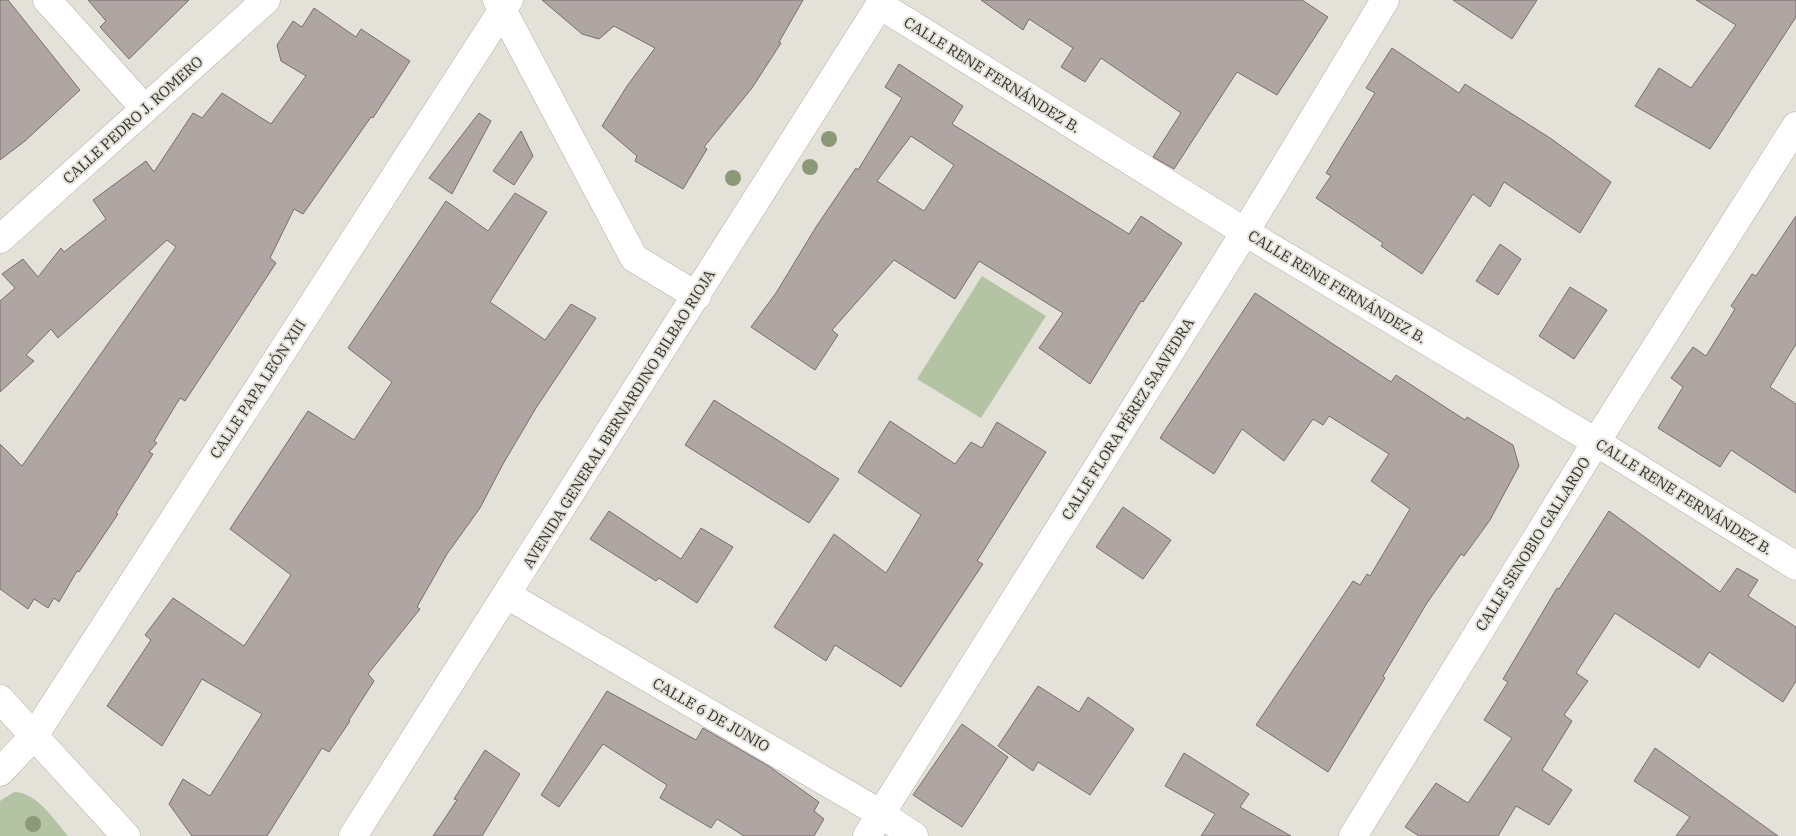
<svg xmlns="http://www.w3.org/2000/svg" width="1796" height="836" viewBox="0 0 1796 836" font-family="'IBM Plex Serif',serif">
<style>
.green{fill:#b4c3a3}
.building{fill:#afa5a3;stroke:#796f6e;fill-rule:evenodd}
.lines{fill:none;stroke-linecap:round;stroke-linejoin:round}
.minor-casing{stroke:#b3b1a8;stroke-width:29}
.minor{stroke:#fff;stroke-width:28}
.tree{fill:#8d9878}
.labels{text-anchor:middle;stroke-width:4;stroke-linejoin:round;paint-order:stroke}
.street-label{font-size:15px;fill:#32312e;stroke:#e3e1d8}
</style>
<rect width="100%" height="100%" fill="#e3e1d8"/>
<g class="green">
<polygon points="982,276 1046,316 981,418 917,379"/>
<path d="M14,792C37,792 54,820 68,836H0V801Z"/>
</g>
<g class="building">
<polygon points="0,0 8,0 80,90 25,141 0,160"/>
<polygon points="88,0 189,0 129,59 100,27 106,21"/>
<polygon points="542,0 803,0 779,42 781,43 752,88 704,147 707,149 683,189 635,161 637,156 602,126 627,86 655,48 614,26 599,39 582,34"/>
<polygon points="981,0 1302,0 1328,17 1277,95 1237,72 1174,169 1153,157 1181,113 1101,58 1085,82 1061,67 1073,48 1029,19 1023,30"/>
<polygon points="1453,0 1537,0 1512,39"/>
<polygon points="1696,0 1796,0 1796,17 1710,149 1635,106 1659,68 1691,88 1736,25"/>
<polygon points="314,8 356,37 361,29 410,61 373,118 371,117 303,214 294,209 270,258 276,263 185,401 180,398 154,441 157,443 149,452 153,454 116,513 118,514 79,572 77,571 59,602 54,598 48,608 34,599 28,609 0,589 0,444 22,466 176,247 167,240 58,338 51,329 26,355 34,361 0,392 0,301 15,288 2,274 23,259 38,277 61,248 64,252 106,219 93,200 146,161 154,172 193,113 202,118 222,93 271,124 306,76 281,61 277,45 293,21 302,27"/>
<polygon points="1392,48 1459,93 1465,84 1550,138 1611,182 1580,233 1504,182 1490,207 1473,194 1422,274 1381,246 1383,243 1316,198 1331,176 1326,173 1375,93 1366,88"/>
<path d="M899,64L963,106L952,124L1129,234L1141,216L1182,243L1143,302L1141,301L1090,384L1039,348L1063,313L979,261L955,299L894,260L832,330L838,335L815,370L751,327L776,293L816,227L856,168L858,170L902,98L885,87ZM911,136L954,165L924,211L877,181Z"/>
<polygon points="479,113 491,121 452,194 429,178"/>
<polygon points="521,131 533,156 514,185 493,171"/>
<polygon points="515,193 547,212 490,302 545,340 571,304 596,318 536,408 503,464 480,508 447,554 417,607 420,609 368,674 374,681 349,720 350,721 329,752 322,748 267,836 192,836 169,804 183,779 210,796 262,714 202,679 162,746 107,706 151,640 145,635 173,598 244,646 291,575 230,529 308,411 354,440 392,382 348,348 446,201 488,231"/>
<polygon points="1796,216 1796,344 1770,387 1796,404 1796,493 1731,450 1720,467 1658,428 1683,387 1671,378 1693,347 1706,356 1735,309 1731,306 1752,274 1756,276"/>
<polygon points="1500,244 1521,259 1498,295 1476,281"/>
<polygon points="1570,287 1607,310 1574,359 1539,336"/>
<polygon points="1255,293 1391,382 1396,375 1465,420 1467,417 1513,445 1519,466 1490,520 1464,556 1461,554 1427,603 1383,676 1385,678 1328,772 1256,725 1353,581 1360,585 1367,574 1370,576 1410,509 1371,481 1389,454 1329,416 1323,425 1313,419 1284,461 1242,429 1214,474 1160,438"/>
<polygon points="714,400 839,479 809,523 685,445"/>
<polygon points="890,421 955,464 971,442 982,448 997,422 1046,452 977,561 983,564 901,687 835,645 826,661 774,627 834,534 886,573 921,515 858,472"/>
<polygon points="1123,507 1171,540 1143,579 1096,547"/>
<polygon points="609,511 681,559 701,528 733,547 697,603 659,578 656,581 590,539"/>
<polygon points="1609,511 1720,592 1737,568 1758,580 1748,596 1796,627 1796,681 1783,702 1709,652 1699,668 1615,613 1576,673 1588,681 1564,715 1572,721 1542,770 1572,790 1549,825 1516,806 1498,836 1419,836 1405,827 1436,783 1468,803 1512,738 1484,720 1508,682 1503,679 1557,588 1559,589"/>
<polygon points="1038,686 1079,712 1088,697 1134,729 1090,795 1038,762 1033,771 998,746"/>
<polygon points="607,691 696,740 703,728 770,767 819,802 814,811 824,819 814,836 744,836 717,819 711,828 660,798 667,785 603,744 559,807 541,795"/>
<polygon points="962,724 1008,757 962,827 913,795"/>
<polygon points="1655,748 1778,836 1676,836 1690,817 1634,781"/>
<polygon points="485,750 520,774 482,836 433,836 457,800 454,799"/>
<polygon points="1184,753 1249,794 1240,807 1291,836 1201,836 1215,814 1165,786"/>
</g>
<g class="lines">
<defs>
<g id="minor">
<polyline points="47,0 145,109"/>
<polyline points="497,0 634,258 697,296"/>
<polyline points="880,5 1245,232 1596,442 1796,566"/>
<polyline points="0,239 266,0"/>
<polyline points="507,595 881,814 914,836"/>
<polyline points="0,699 126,836"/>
<polyline points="0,772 34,736 509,0"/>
<polyline points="353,836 883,0"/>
<polyline points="867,836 1245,232 1385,0"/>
<polyline points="1353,836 1596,442 1796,126"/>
</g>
</defs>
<use href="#minor" class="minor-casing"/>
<use href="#minor" class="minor"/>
</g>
<g class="tree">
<circle cx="829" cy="139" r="8"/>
<circle cx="810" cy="167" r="8"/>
<circle cx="733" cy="178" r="8"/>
<circle cx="33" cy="824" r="8"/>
</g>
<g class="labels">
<g class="street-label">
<text transform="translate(992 75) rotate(32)" y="5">CALLE RENE FERNÁNDEZ B.</text>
<text transform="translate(133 120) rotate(-42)" y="5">CALLE PEDRO J. ROMERO</text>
<text transform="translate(1337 287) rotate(31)" y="5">CALLE RENE FERNÁNDEZ B.</text>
<text transform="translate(258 389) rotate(-57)" y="5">CALLE PAPA LEÓN XIII</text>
<text transform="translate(619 419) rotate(-58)" y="5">AVENIDA GENERAL BERNARDINO BILBAO RIOJA</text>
<text transform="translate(1128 419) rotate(-58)" y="5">CALLE FLORA PÉREZ SAAVEDRA</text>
<text transform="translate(1684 497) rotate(32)" y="5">CALLE RENE FERNÁNDEZ B.</text>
<text transform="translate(1533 544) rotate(-58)" y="5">CALLE SENOBIO GALLARDO</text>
<text transform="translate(711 715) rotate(30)" y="5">CALLE 6 DE JUNIO</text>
</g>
</g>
</svg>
